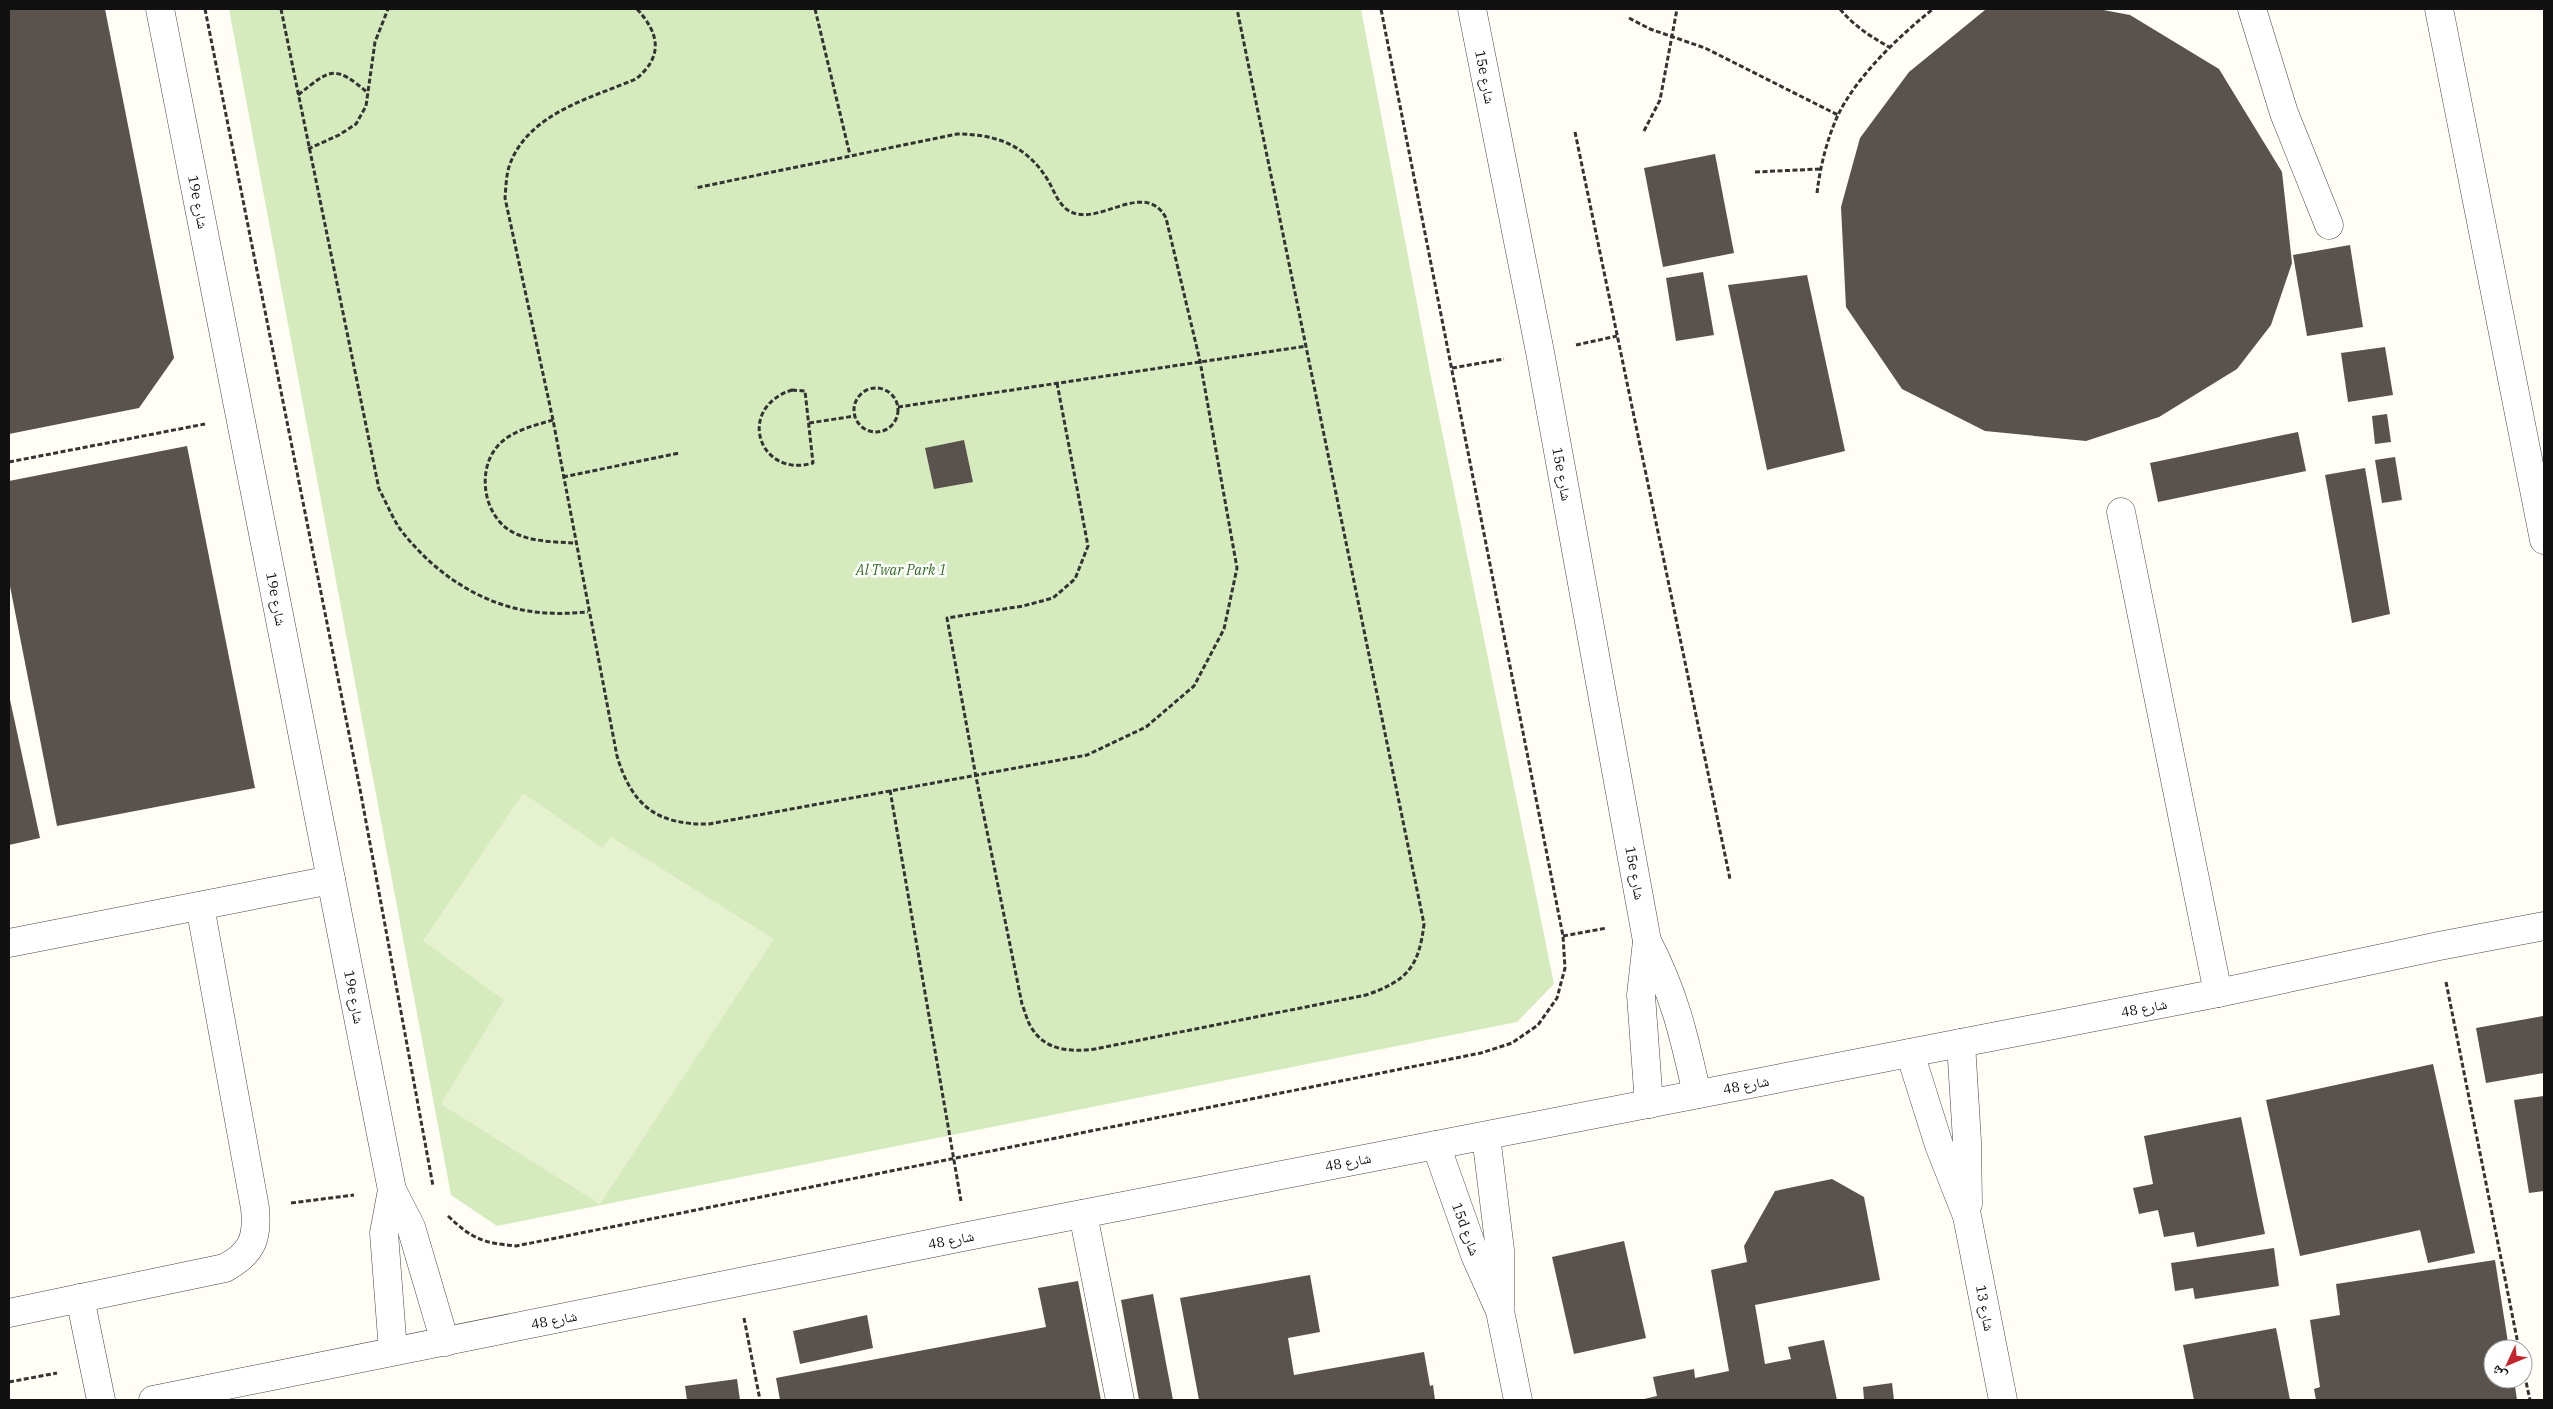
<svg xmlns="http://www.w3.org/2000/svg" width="2553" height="1409" viewBox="0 0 2553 1409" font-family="'IBM Plex Serif','Noto Naskh Arabic',serif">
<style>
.green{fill:#d5ebbd}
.pitch{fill:#e6f2cf}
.building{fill:#5a524d}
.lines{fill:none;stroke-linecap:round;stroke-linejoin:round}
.minor-casing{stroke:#444;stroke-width:29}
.path{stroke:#333;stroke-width:3;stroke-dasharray:5 2.5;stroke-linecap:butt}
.minor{stroke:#fff;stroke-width:28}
.labels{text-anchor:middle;stroke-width:5;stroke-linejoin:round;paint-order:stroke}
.street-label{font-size:14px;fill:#111;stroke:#fff}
.park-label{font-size:14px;font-style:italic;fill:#2f6b1f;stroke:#fff}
</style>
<rect width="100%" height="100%" fill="#fffdf5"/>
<polygon class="green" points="229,9 1361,9 1430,372 1554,984 1517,1022 497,1226 451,1195"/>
<polygon class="pitch" points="523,793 602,848 611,837 774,939 600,1204 441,1104 504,1000 423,941"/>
<g class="building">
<polygon points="9,9 105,9 174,358 139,408 9,434"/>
<polygon points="2010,9 2098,9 2130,15 2219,69 2282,172 2292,263 2271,325 2237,369 2159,417 2086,441 1985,431 1902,389 1846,307 1841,207 1860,138 1909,72 1985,10"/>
<polygon points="1715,154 1734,253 1663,267 1644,168"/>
<polygon points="2350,245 2363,327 2307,336 2293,255"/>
<polygon points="1703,272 1714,335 1676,341 1666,278"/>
<polygon points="1807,275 1845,451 1767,470 1728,285"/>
<polygon points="2385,347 2393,395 2348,402 2341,353"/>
<polygon points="2387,414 2391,442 2375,444 2372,416"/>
<polygon points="2298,432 2306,471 2158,502 2150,463"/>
<polygon points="964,440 973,482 934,489 925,448"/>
<polygon points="187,446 255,788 57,826 9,581 9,481"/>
<polygon points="2395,457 2402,500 2382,503 2375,460"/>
<polygon points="2365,468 2390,614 2352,623 2325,475"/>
<polygon points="9,695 40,838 9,845"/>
<polygon points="2543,1016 2544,1073 2486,1083 2476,1028"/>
<polygon points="2433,1064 2475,1253 2428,1263 2420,1230 2300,1256 2266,1100"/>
<polygon points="2544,1096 2544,1191 2529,1193 2514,1100"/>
<polygon points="2241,1117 2265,1234 2197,1247 2194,1232 2164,1237 2158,1210 2139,1214 2133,1188 2153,1184 2144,1136"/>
<polygon points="1832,1179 1864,1197 1880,1280 1755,1305 1765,1364 1791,1359 1788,1347 1824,1340 1837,1400 1640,1400 1657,1396 1653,1377 1694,1369 1695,1378 1729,1371 1711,1270 1747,1262 1744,1246 1775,1191"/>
<polygon points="1624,1241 1646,1338 1574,1354 1552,1257"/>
<polygon points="2274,1248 2279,1286 2195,1299 2193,1288 2175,1291 2171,1263"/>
<polygon points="2495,1260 2509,1349 2493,1349 2493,1379 2514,1379 2517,1400 2316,1400 2314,1389 2320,1387 2310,1320 2340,1315 2336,1284"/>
<polygon points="1310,1275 1320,1332 1288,1338 1294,1375 1424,1352 1430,1386 1433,1385 1435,1400 1199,1400 1180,1298"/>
<polygon points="1078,1281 1101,1400 780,1400 776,1378 1046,1327 1038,1288"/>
<polygon points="1153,1294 1173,1400 1139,1400 1121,1300"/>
<polygon points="867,1315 873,1348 800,1364 793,1331"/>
<polygon points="2276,1328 2290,1400 2194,1400 2183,1345"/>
<polygon points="737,1379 740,1400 687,1400 685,1386"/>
<polygon points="1892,1383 1894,1400 1864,1400 1863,1387"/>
</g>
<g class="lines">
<defs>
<g id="minor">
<polyline points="160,9 392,1190 411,1227 445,1342"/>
<path d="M1472,9L1540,352L1647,941C1675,995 1684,1036 1697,1094"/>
<polyline points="2252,9 2284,113 2329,225"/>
<polyline points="2439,9 2544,540"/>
<polyline points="2121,512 2218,993"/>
<polyline points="1647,941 1641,995 1649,1104"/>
<polyline points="9,943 331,880"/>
<polyline points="1961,1043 1967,1141 1968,1204"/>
<polyline points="1910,1053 1939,1145 1967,1216 2003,1400"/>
<polyline points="1486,1136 1500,1250 1500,1305"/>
<polyline points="1436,1145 1475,1255 1500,1311 1518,1400"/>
<polyline points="392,1190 384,1233 393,1351"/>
<polyline points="1083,1214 1120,1400"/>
<polyline points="80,1298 101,1400"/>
<path d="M9,1313L225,1268C252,1253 258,1239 255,1208L200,906"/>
<polyline points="153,1400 968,1236 2218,993 2439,946 2544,926"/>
</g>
</defs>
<use href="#minor" class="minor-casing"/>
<g class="path">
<polyline points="205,9 360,789 433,1186"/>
<path d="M281,9L379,489C386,502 392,517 400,529C436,576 489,611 549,613C562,614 575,613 588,612"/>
<path d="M637,9C659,33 664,56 636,79C591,98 529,113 510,164C506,174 506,187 505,198L553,420L617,756C632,806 657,825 709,824L1087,755L1146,727L1194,686L1224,629L1237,568L1200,361L1166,218C1145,179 1100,226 1071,212C1059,206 1055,193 1049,182C1028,146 997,134 957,134L695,188"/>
<polyline points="815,9 850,155"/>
<path d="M1840,9C1854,26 1870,36 1889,47"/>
<polyline points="1629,18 1650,29 1705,48 1838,115"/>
<path d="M298,95C331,69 334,64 368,93"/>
<polyline points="1644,131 1660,100 1677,9"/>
<polyline points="1575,132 1730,879"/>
<polyline points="308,149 339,135 356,124 366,106 375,42 388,9"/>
<polyline points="1755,172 1820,169"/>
<path d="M1817,193C1820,167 1827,139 1838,115C1857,76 1899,36 1933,9"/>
<polyline points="1576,345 1617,336"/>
<polyline points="1452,368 1504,359"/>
<path d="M1057,383L1088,546L1075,579L1053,598L1023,606L947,618L976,777L1022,1004C1025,1011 1027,1021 1031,1027C1045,1051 1070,1052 1095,1049L1366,995C1407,981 1419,967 1424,924L1237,9"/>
<circle cx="876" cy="410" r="22"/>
<path d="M792,390L805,391L813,463C759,479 735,408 792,390Z"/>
<polyline points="898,407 1307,346"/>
<path d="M553,420C536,425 518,429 504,440C473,464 482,522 519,535C536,542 557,542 575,543"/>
<polyline points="809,423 855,416"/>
<polyline points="9,462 205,424"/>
<polyline points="563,477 679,453"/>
<polyline points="890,790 961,1201"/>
<polyline points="1563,936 1607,928"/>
<polyline points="2446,982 2519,1349"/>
<polyline points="291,1203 354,1195"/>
<path d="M448,1216C472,1239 483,1243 516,1246L1481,1053L1512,1043L1538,1025L1557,998L1565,968L1563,936L1381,9"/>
<polyline points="744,1318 760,1400"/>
<polyline points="2523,1368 2530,1400"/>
<polyline points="9,1382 57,1373"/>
</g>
<use href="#minor" class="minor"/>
</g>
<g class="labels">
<g class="street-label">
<text transform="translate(1485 77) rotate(79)" y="5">15e شارع</text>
<text transform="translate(198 202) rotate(79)" y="5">19e شارع</text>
<text transform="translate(1562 474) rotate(80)" y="5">15e شارع</text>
<text transform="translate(276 599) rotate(79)" y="5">19e شارع</text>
<text transform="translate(1635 873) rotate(80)" y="5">15e شارع</text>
<text transform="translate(354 997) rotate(79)" y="5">19e شارع</text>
<text transform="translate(2144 1008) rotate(-11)" y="5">شارع 48</text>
<text transform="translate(1746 1085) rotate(-11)" y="5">شارع 48</text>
<text transform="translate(1348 1162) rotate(-11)" y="5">شارع 48</text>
<text transform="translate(1466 1229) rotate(70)" y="5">15d شارع</text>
<text transform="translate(951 1240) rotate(-11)" y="5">شارع 48</text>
<text transform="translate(1985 1308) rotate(79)" y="5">شارع 13</text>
<text transform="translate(554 1320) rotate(-11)" y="5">شارع 48</text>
</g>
<g class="park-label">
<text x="901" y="575">Al Twar Park 1</text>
</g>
</g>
<rect width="2553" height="1409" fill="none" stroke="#111111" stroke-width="20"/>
<g transform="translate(2508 1364) rotate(226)"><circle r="24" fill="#ffffff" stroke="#a0a0a0"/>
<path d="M0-4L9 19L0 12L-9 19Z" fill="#c4262e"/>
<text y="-8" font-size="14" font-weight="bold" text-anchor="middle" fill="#111111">ش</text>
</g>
</svg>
